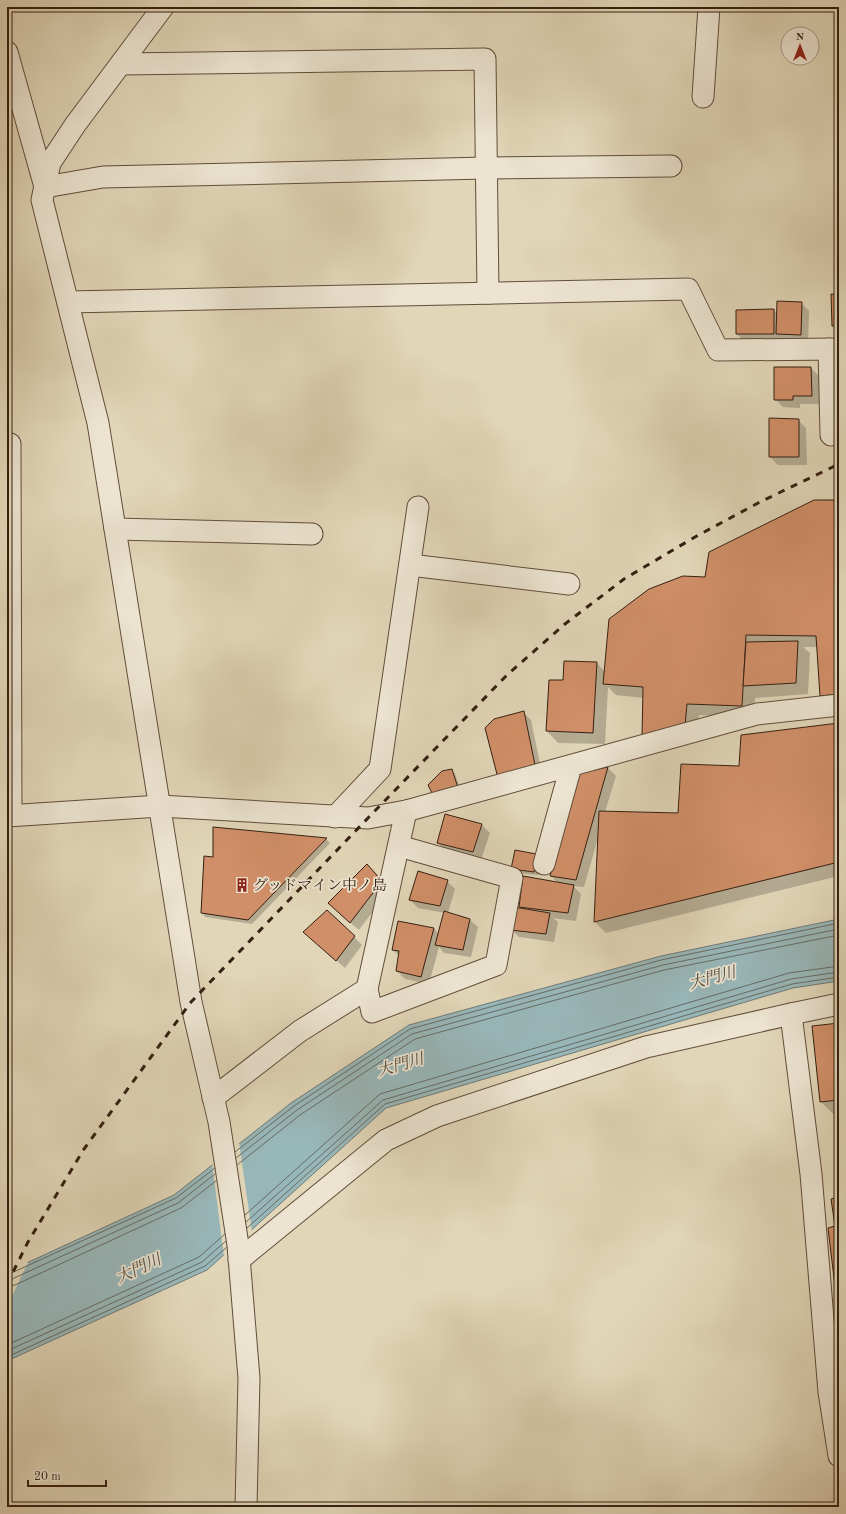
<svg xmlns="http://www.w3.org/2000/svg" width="846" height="1514" viewBox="0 0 846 1514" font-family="'Old Standard TT','Noto Serif JP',serif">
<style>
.water{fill:#98b7b9;stroke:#707a76}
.pier{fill:#e1d6b8}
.shadow{fill:#0003}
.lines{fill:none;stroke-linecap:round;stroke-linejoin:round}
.shore{stroke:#666b65;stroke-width:1}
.building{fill:#d08f68;stroke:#351f11}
.street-casing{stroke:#604d3b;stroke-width:23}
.street{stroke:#ece4d1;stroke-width:21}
.rail{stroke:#351f11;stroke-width:3;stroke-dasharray:7 7;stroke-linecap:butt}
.labels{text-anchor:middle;stroke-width:3.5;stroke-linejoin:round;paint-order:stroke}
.poi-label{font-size:15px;fill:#351f11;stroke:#ece4d1;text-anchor:start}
.water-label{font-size:16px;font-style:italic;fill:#534d43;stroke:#ece4d1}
</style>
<rect width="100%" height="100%" fill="#e1d6b8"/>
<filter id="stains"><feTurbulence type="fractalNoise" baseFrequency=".005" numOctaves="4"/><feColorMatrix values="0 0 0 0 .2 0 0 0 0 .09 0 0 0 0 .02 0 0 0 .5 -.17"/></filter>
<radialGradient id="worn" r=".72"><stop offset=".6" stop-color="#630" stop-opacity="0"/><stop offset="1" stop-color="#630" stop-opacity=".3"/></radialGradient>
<polygon class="water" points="839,919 839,981 793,988 386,1108 207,1270 7,1361 7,1272 174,1195 291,1103 409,1025 661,956"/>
<g class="pier">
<polygon points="239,1142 252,1232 224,1257 212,1163"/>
<polygon points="29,1260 7,1307 7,1270"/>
</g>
<g class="shadow">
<polygon points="839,296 839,332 833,326"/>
<polygon points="801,303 809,311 808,343 785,342 781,338 781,342 744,342 737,334 773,310 778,314"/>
<polygon points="811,368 819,376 819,404 800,404 800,408 783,407 775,399"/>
<polygon points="798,420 806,428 807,465 778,465 770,457"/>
<polygon points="839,501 839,707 832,708 821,696 817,647 803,647 810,653 808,694 755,698 753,718 699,715 696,738 643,698 616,695 608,687 605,744 558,743 547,731 550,681 564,681 565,662 597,663 605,672 706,578"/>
<polygon points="523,712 531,720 542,773 494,720"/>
<polygon points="839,724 839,876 606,933 595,922 598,838 584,887 573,886 581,894 576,921 553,918 558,922 554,942 519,937 512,930 524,910 520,906 559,884 551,876 581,774 608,768 616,776 605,812 679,814 740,767"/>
<polygon points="451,770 455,774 461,791 429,785"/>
<polygon points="445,815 482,825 490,833 481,860 446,851 438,843"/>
<polygon points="214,828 326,839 330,843 252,924 205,917 202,913 214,858"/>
<polygon points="539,859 538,875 516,873 512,869"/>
<polygon points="367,865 390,889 359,930 337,911"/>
<polygon points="447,881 455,889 448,913 470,920 478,927 471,957 444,953 439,947 429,984 405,979 397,971 399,956 393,950 399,922 434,929 439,934 445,913 418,908 410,900"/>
<polygon points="327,911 362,945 345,968 312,939"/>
<polygon points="839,1024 839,1113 833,1114 821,1102"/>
</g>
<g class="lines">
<g class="shore">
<polyline points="235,1152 294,1106 410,1029 661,960 839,923"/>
<polyline points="236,1158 297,1110 412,1034 663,965 839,929"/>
<polyline points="237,1165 300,1115 415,1039 664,970 839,935"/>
<polyline points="245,1215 380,1094 789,973 839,966"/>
<polyline points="246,1222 383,1100 791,979 839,972"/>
<polyline points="247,1228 385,1104 792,984 839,977"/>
<polyline points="7,1275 176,1198 215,1168"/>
<polyline points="7,1280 12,1279 178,1203 215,1174"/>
<polyline points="7,1286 15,1285 181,1208 216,1181"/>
<polyline points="7,1345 199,1257 225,1234"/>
<polyline points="7,1351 202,1262 226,1241"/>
<polyline points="7,1357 205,1266 227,1247"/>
</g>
</g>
<g class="building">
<polygon points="831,294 839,295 839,326 832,326"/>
<polygon points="777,301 802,302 801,335 776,334"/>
<polygon points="774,309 774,334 736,334 736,310"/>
<polygon points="774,367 811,367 812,396 793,396 793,400 774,400"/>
<polygon points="769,418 799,419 799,457 769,457"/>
<polygon points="814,500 839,500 839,694 820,696 816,636 746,635 742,706 687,704 685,726 642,738 643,687 603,684 609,619 649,589 683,576 705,577 709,552"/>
<polygon points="798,641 796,683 743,686 746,642"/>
<polygon points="564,661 597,662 593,733 546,731 549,680 563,680"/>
<polygon points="524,711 535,765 498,778 485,728 494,719"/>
<polygon points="839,723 839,862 594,922 599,811 678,813 681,764 739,766 741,735"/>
<polygon points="608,767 576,880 550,876 580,773"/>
<polygon points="452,769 458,788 433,795 428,785 442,771"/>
<polygon points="445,814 482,824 473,852 437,843"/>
<polygon points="213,827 327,838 248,920 201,913 204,856 213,857"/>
<polygon points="515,850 536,854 534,872 511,869"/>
<polygon points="367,864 382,881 350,923 328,903"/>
<polygon points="418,871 448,880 440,906 409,900"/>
<polygon points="523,876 574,885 568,913 519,907"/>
<polygon points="514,907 550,913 546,934 510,930"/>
<polygon points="327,910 355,936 336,961 303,932"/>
<polygon points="444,911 470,919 463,950 435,945"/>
<polygon points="398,921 434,928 421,977 396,971 399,951 392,950"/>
<polygon points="839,1023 839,1100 820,1102 812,1026"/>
<polygon points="836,1182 839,1182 839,1320 828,1228 835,1226 831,1199 839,1197"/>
</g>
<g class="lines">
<defs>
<g id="street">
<polyline points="163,7 75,125 50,163 42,200 98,423 191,1002 219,1122 238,1245 249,1378 246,1507"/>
<polyline points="7,52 45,187 103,177 486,168 671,166"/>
<polyline points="121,64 485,59 488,293"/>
<polyline points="703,97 709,7"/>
<polyline points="68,302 688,289 718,350 839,349"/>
<polyline points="829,349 831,435"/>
<polyline points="10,444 11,815"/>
<polyline points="115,529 312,534"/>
<polyline points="410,565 569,584"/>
<polyline points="7,816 160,806 368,818 406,811 757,714 839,705"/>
<polyline points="335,817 380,769 418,507"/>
<polyline points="544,864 571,766"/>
<polyline points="367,989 372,1012 496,965 512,878 399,846"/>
<polyline points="791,1014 811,1174 829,1392 839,1456"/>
<polyline points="213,1098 300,1031 367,989 406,811"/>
<polyline points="239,1260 386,1140 437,1116 646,1047 791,1014 839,1004"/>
</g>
</defs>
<use href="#street" class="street-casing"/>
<use href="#street" class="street"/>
<polyline class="rail" points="7,1284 28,1242 84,1149 191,1002 368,818 507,675 565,624 624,579 695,537 760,502 839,464"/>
</g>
<defs>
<symbol id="building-bare" viewBox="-9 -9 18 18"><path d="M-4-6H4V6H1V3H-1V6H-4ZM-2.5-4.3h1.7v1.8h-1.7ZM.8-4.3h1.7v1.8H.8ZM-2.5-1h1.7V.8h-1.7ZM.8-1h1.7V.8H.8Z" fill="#8f2418" stroke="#ece4d1" stroke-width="2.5" paint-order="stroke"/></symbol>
</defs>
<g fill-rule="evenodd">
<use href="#building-bare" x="232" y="875" width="20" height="20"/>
</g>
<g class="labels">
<g class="poi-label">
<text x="253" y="890">グッドマイン中ノ島</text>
</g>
<g class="water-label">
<text transform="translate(712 977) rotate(-15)" y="6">大門川</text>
<text transform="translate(400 1064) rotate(-16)" y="6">大門川</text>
<text transform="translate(138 1268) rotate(-25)" y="6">大門川</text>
</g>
</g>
<rect width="846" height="1514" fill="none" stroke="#e1d6b8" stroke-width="24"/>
<rect x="8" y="8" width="830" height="1498" fill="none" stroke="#351f11" stroke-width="2"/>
<rect x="12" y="12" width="822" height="1490" fill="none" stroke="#351f11"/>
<g transform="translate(800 46)"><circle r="19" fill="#ece4d1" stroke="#a39584"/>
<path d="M0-3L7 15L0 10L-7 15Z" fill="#8f2418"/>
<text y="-6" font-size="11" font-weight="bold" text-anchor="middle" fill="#351f11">N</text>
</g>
<path d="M28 1480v6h78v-6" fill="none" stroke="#351f11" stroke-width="2"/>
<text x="34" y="1480" font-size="12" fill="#351f11" stroke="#ece4d1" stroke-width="3" paint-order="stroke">20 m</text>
<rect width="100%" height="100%" filter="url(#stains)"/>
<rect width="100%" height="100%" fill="url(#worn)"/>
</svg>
